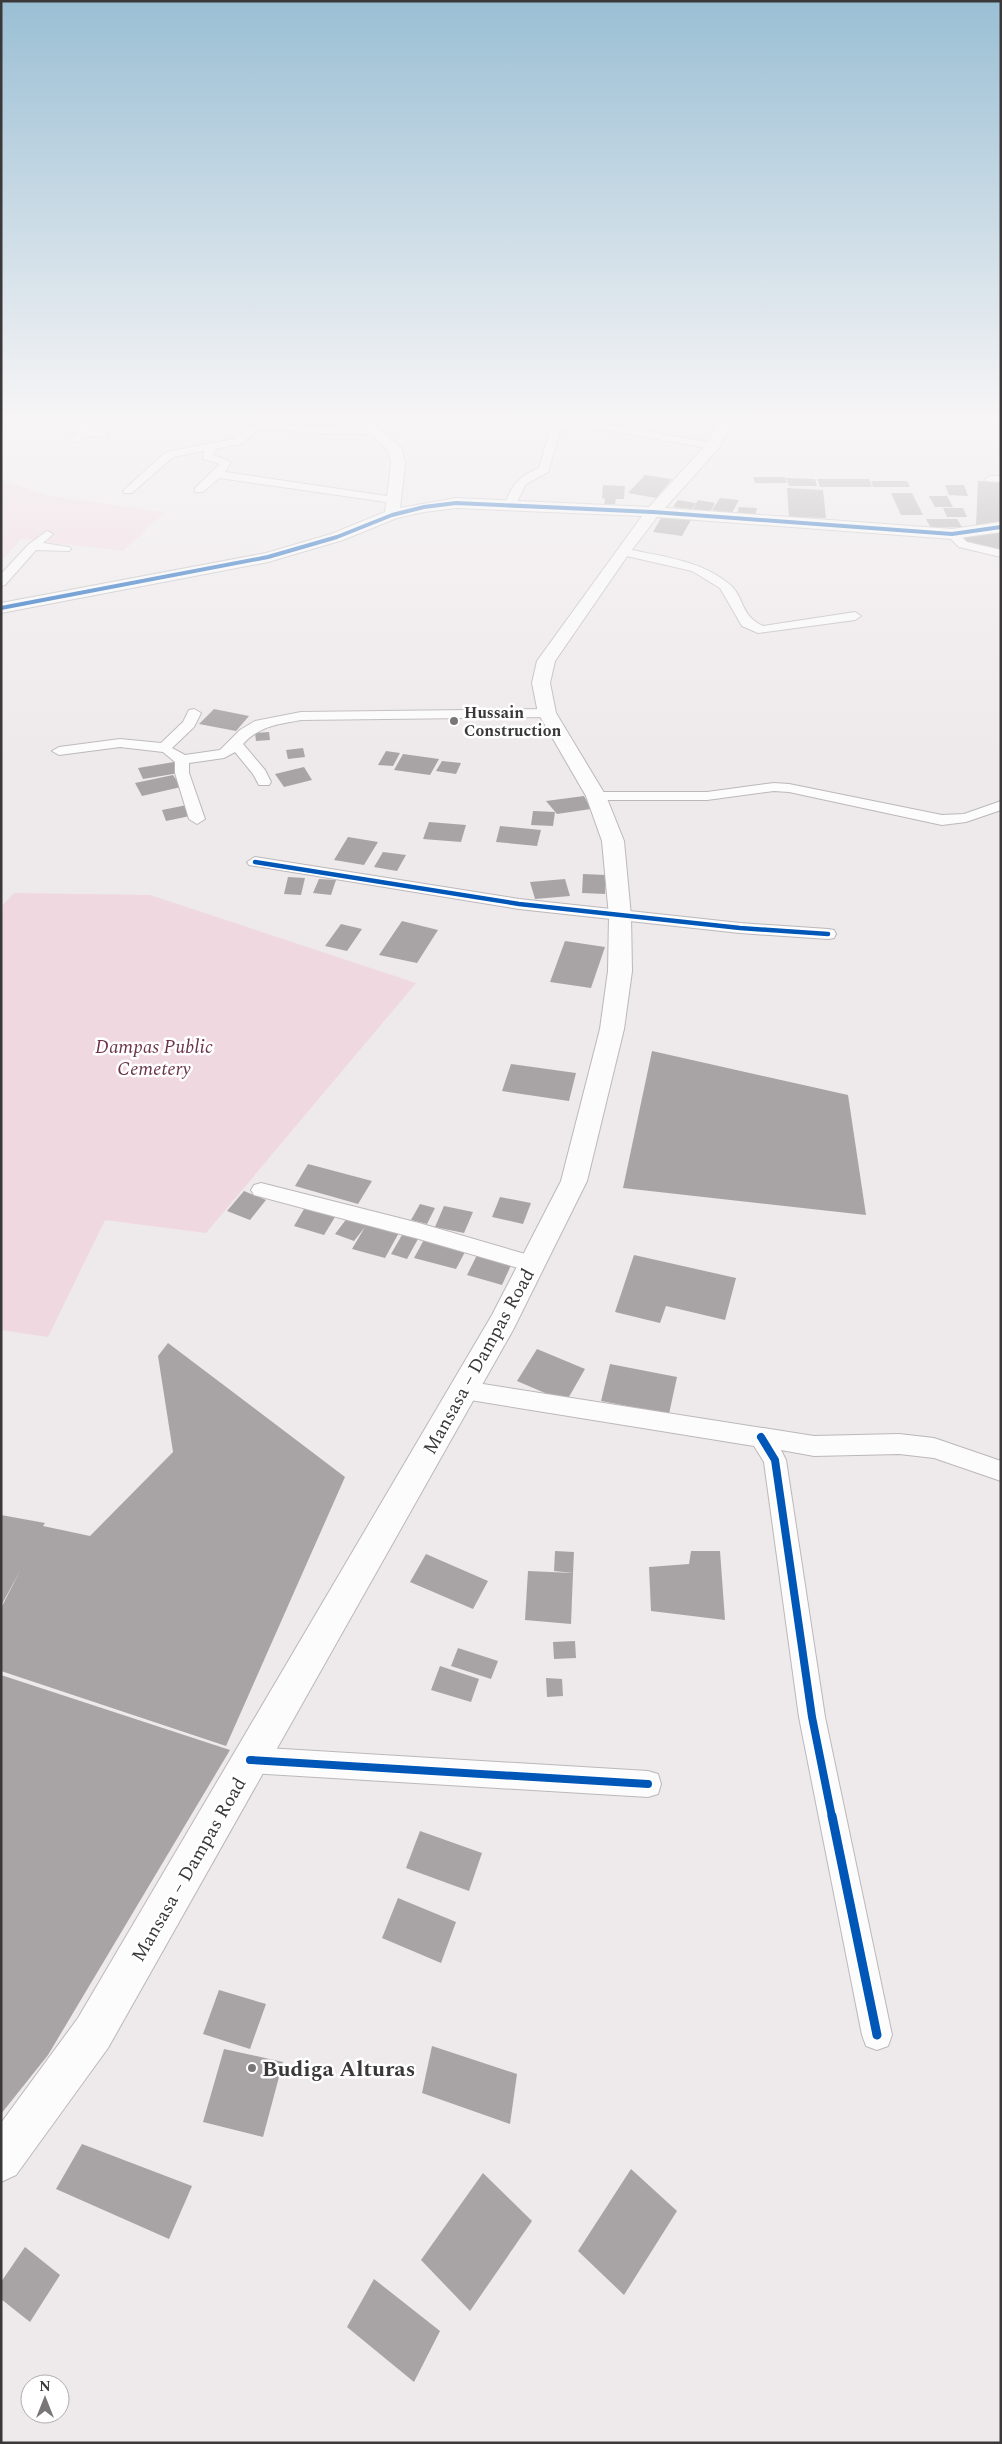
<svg xmlns="http://www.w3.org/2000/svg" width="1002" height="2444" viewBox="0 0 1002 2444" font-family="Spectral,serif">
<style>
.green{fill:#f0d8e0}
.building{fill:#a8a4a6}
.lines{fill:none;stroke-linecap:round;stroke-linejoin:round}
.street-casing{stroke:#bcb8ba;stroke-width:2}
.secondary-casing{stroke:#bcb8ba;stroke-width:2}
.street{fill:#fcfcfc;fill-rule:evenodd}
.secondary{fill:#fcfcfc;fill-rule:evenodd}
.cycleway-far3-casing{stroke:#fff;stroke-width:5.5}
.cycleway-far2-casing{stroke:#fff;stroke-width:7}
.cycleway-far1-casing{stroke:#fff;stroke-width:11}
.cycleway-casing{stroke:#fff;stroke-width:12}
.cycleway-far3{stroke:#0057b8;stroke-width:4}
.cycleway-far2{stroke:#0057b8;stroke-width:4.5}
.cycleway-far1{stroke:#0057b8;stroke-width:8}
.cycleway{stroke:#0057b8;stroke-width:9}
.poi-dot{fill:#797677;stroke:#fff;stroke-width:2}
.labels{text-anchor:middle;stroke-width:5;stroke-linejoin:round;paint-order:stroke}
.far-poi-label{font-size:16px;font-weight:bold;fill:#3a3838;stroke:#fff;text-anchor:start}
.park-label{font-size:19px;font-style:italic;fill:#6b3349;stroke:#fff}
.street-label{font-size:19px;fill:#3a3838;stroke:#fff}
.near-poi-label{font-size:22px;font-weight:bold;fill:#3a3838;stroke:#fff;text-anchor:start}
</style>
<rect width="100%" height="100%" fill="#eee9eb"/>
<g class="green">
<polygon points="1,479 45,495 165,512 123,551 21,539 1,561"/>
<polygon points="14,893 150,895 416,983 206,1233 105,1220 48,1337 1,1330 1,907"/>
</g>
<g class="building">
<polygon points="645,475 672,479 656,498 628,493"/>
<polygon points="753,477 785,477 787,483 755,483"/>
<polygon points="786,478 815,479 817,486 789,486"/>
<polygon points="817,479 869,479 872,487 820,487"/>
<polygon points="871,481 907,481 910,487 873,487"/>
<polygon points="978,481 1001,482 1001,521 976,525"/>
<polygon points="603,485 625,486 624,499 616,499 615,504 604,504 605,499 602,498"/>
<polygon points="945,485 964,485 968,496 949,495"/>
<polygon points="787,488 823,490 826,518 789,517"/>
<polygon points="891,493 912,493 923,515 901,515"/>
<polygon points="929,496 947,496 953,507 935,507"/>
<polygon points="720,498 739,500 732,513 712,510"/>
<polygon points="678,500 696,503 692,509 673,507"/>
<polygon points="698,500 715,503 710,512 693,509"/>
<polygon points="739,507 757,508 755,516 737,514"/>
<polygon points="943,508 963,508 967,517 947,517"/>
<polygon points="662,516 691,520 682,536 653,532"/>
<polygon points="926,519 957,519 962,527 931,528"/>
<polygon points="1001,529 1001,552 963,545 966,535"/>
<polygon points="214,709 249,716 236,731 199,724"/>
<polygon points="269,732 270,740 256,741 255,733"/>
<polygon points="303,748 305,757 288,759 286,750"/>
<polygon points="386,751 400,753 393,766 378,765"/>
<polygon points="403,754 439,759 430,775 394,770"/>
<polygon points="442,761 461,763 456,774 436,771"/>
<polygon points="174,762 179,773 143,779 138,768"/>
<polygon points="304,767 312,780 284,787 275,774"/>
<polygon points="173,775 181,787 142,796 135,783"/>
<polygon points="584,796 591,809 557,814 546,801"/>
<polygon points="187,805 190,816 166,821 162,810"/>
<polygon points="533,811 555,812 553,826 531,825"/>
<polygon points="429,822 466,825 461,842 423,839"/>
<polygon points="500,826 541,830 537,846 496,842"/>
<polygon points="348,837 378,842 364,865 334,860"/>
<polygon points="383,852 406,855 397,871 374,867"/>
<polygon points="583,874 606,875 605,894 582,893"/>
<polygon points="288,877 305,878 301,895 284,894"/>
<polygon points="319,879 336,880 331,895 313,893"/>
<polygon points="565,879 570,896 535,899 530,882"/>
<polygon points="402,921 438,930 417,963 379,955"/>
<polygon points="341,924 362,929 347,951 325,946"/>
<polygon points="565,941 605,947 591,988 550,982"/>
<polygon points="652,1051 848,1095 866,1215 623,1188"/>
<polygon points="511,1064 576,1073 569,1101 502,1091"/>
<polygon points="308,1164 372,1181 358,1204 295,1186"/>
<polygon points="244,1191 266,1200 250,1220 227,1211"/>
<polygon points="500,1197 531,1203 523,1224 492,1217"/>
<polygon points="420,1204 435,1208 427,1224 411,1220"/>
<polygon points="444,1206 473,1212 464,1233 435,1227"/>
<polygon points="304,1209 335,1217 324,1235 294,1226"/>
<polygon points="348,1217 401,1229 385,1258 352,1249 365,1227 354,1241 335,1234"/>
<polygon points="402,1235 418,1239 407,1259 391,1254"/>
<polygon points="425,1238 466,1250 456,1269 414,1258"/>
<polygon points="478,1253 512,1263 502,1285 467,1275"/>
<polygon points="634,1255 736,1278 725,1320 666,1306 660,1323 615,1312"/>
<polygon points="168,1343 345,1477 226,1746 1,1671 1,1608 21,1569 1,1606 1,1515 45,1523 43,1526 90,1536 173,1452 158,1356"/>
<polygon points="537,1349 585,1369 566,1402 517,1381"/>
<polygon points="610,1364 677,1377 669,1414 601,1401"/>
<polygon points="555,1551 574,1552 573,1573 554,1571"/>
<polygon points="691,1551 720,1551 725,1620 651,1611 649,1567 689,1564"/>
<polygon points="426,1554 488,1581 473,1609 410,1582"/>
<polygon points="528,1571 573,1573 571,1624 525,1620"/>
<polygon points="575,1641 576,1658 554,1659 553,1642"/>
<polygon points="458,1648 498,1661 491,1679 451,1666"/>
<polygon points="440,1666 479,1679 471,1702 431,1690"/>
<polygon points="1,1675 230,1750 48,2055 1,2114"/>
<polygon points="546,1678 562,1679 563,1696 547,1697"/>
<polygon points="420,1831 482,1853 469,1891 406,1868"/>
<polygon points="398,1898 456,1922 441,1963 382,1938"/>
<polygon points="219,1990 266,2004 250,2049 203,2034"/>
<polygon points="432,2046 517,2074 510,2124 422,2093"/>
<polygon points="224,2049 283,2062 263,2137 203,2122"/>
<polygon points="82,2144 192,2186 169,2239 56,2189"/>
<polygon points="631,2169 677,2211 624,2295 578,2251"/>
<polygon points="483,2173 532,2221 470,2311 421,2260"/>
<polygon points="25,2247 60,2275 30,2322 1,2299 1,2282"/>
<polygon points="374,2279 440,2331 414,2382 347,2327"/>
</g>
<g class="lines">
<defs>
<g id="street">
<path d="M75,418H85L90,430L104,431L109,434C103,439 97,435 89,436C82,437 79,444 70,442V438L80,432Z"/>
<path d="M566,418H584L587,421L713,443L718,446L713,449L584,426L575,421L560,431L548,472L526,484L515,506H507L505,504C512,484 520,476 539,468L550,430Z"/>
<polygon points="260,421 307,427 374,428 379,431 374,434 307,433 262,427 241,444 215,449 213,455 231,462 225,472 393,497 399,500 393,503 219,478 203,492 195,492 195,488 220,464 203,459 204,451 173,457 132,493 124,493 123,491 166,452 234,439"/>
<polygon points="990,476 1001,476 1001,482 986,481 985,479"/>
<polygon points="47,531 53,534 43,543 69,547 71,549 69,551 36,550 5,585 1,586 1,574 29,544"/>
<polygon points="952,531 956,532 967,542 1001,550 1001,557 959,547 946,534"/>
<path d="M622,548C658,556 698,559 728,583C745,596 739,615 763,626L855,612L861,616L855,620L758,633L742,626L720,588L692,571L618,554L616,552Z"/>
<path d="M194,709L201,713L194,727L172,748L185,755L220,750L240,730L255,721L301,712L547,709L554,713L547,717L301,720C279,724 259,726 243,744L265,770L271,782L269,785H259L253,774L235,752L224,758L189,763V773L205,819L197,824L189,819L175,773V762L163,752L120,747L59,755L52,751L59,747L120,739L161,743L183,722L189,710Z"/>
<polygon points="774,783 789,784 942,815 964,814 1001,801 1001,810 966,822 942,825 789,792 774,791 707,800 596,800 589,796 596,792 707,792"/>
<polygon points="255,857 519,899 740,923 828,929 834,930 836,934 834,938 828,939 740,933 519,909 249,865 247,862"/>
<polygon points="261,1183 419,1223 539,1258 542,1264 539,1270 532,1272 419,1239 254,1195 251,1190 254,1185"/>
<polygon points="464,1381 814,1436 899,1434 934,1438 1001,1461 1001,1481 934,1458 899,1454 814,1456 781,1450 786,1460 825,1717 892,2035 888,2046 877,2050 866,2046 862,2035 799,1717 764,1462 754,1446 464,1399 456,1396 453,1390 456,1384"/>
<polygon points="250,1747 648,1771 658,1774 661,1784 658,1794 648,1797 250,1773 241,1769 237,1760 241,1751"/>
</g>
<polygon id="secondary" points="354,418 369,418 402,449 405,464 400,508 456,498 649,507 707,444 721,418 735,418 718,449 665,508 952,529 1001,522 1001,532 952,539 657,517 628,555 555,661 550,683 556,713 606,796 624,841 631,916 632,971 624,1029 587,1181 513,1330 108,2048 16,2175 1,2182 1,2123 78,2018 492,1315 561,1181 600,1029 608,971 609,916 602,841 586,796 538,713 532,683 537,661 642,516 456,508 424,512 397,518 343,540 268,562 1,613 1,603 266,553 331,534 385,512 391,464 388,450"/>
</defs>
<use href="#street" class="street-casing"/>
<use href="#secondary" class="secondary-casing"/>
<use href="#street" class="street"/>
<use href="#secondary" class="secondary"/>
<defs>
<polyline id="cycleway-far3" points="1,608 268,557 337,537 392,515 424,507 456,503 653,512 952,534 1001,527"/>
<polyline id="cycleway-far2" points="255,862 519,904 740,928 828,934"/>
<g id="cycleway-far1">
<polyline points="761,1437 775,1460 812,1717 832,1817"/>
<polyline points="250,1760 648,1784"/>
</g>
<polyline id="cycleway" points="832,1816 877,2035"/>
</defs>
<use href="#cycleway-far3" class="cycleway-far3-casing"/>
<use href="#cycleway-far2" class="cycleway-far2-casing"/>
<use href="#cycleway-far1" class="cycleway-far1-casing"/>
<use href="#cycleway" class="cycleway-casing"/>
<use href="#cycleway-far3" class="cycleway-far3"/>
<use href="#cycleway-far2" class="cycleway-far2"/>
<use href="#cycleway-far1" class="cycleway-far1"/>
<use href="#cycleway" class="cycleway"/>
</g>
<linearGradient id="sky" x2="0" y2="1"><stop stop-color="#9abfd4"/><stop offset="0.55" stop-color="#f7f5f6"/><stop offset="1" stop-color="#f7f5f6" stop-opacity="0"/></linearGradient>
<rect width="1002" height="760" fill="url(#sky)"/>
<g class="poi-dot">
<circle cx="454" cy="721" r="5"/>
<circle cx="252" cy="2068" r="5"/>
</g>
<g class="labels">
<g class="far-poi-label">
<text x="464" y="718">Hussain<tspan x="464" dy="18">Construction</tspan></text>
</g>
<g class="park-label">
<text x="154" y="1053">Dampas Public<tspan x="154" dy="22">Cemetery</tspan></text>
</g>
<g class="street-label">
<text transform="translate(478 1361) rotate(-61)" y="7">Mansasa – Dampas Road</text>
<text transform="translate(188 1869) rotate(-60)" y="7">Mansasa – Dampas Road</text>
</g>
<g class="near-poi-label">
<text x="262" y="2076">Budiga Alturas</text>
</g>
</g>
<rect width="1002" height="2444" fill="none" stroke="#3a3838" stroke-width="5"/>
<g transform="translate(45 2399)"><circle r="24" fill="#ffffff" stroke="#b0afaf"/>
<path d="M0-4L9 19L0 12L-9 19Z" fill="#797677"/>
<text y="-8" font-size="14" font-weight="bold" text-anchor="middle" fill="#3a3838">N</text>
</g>
</svg>
